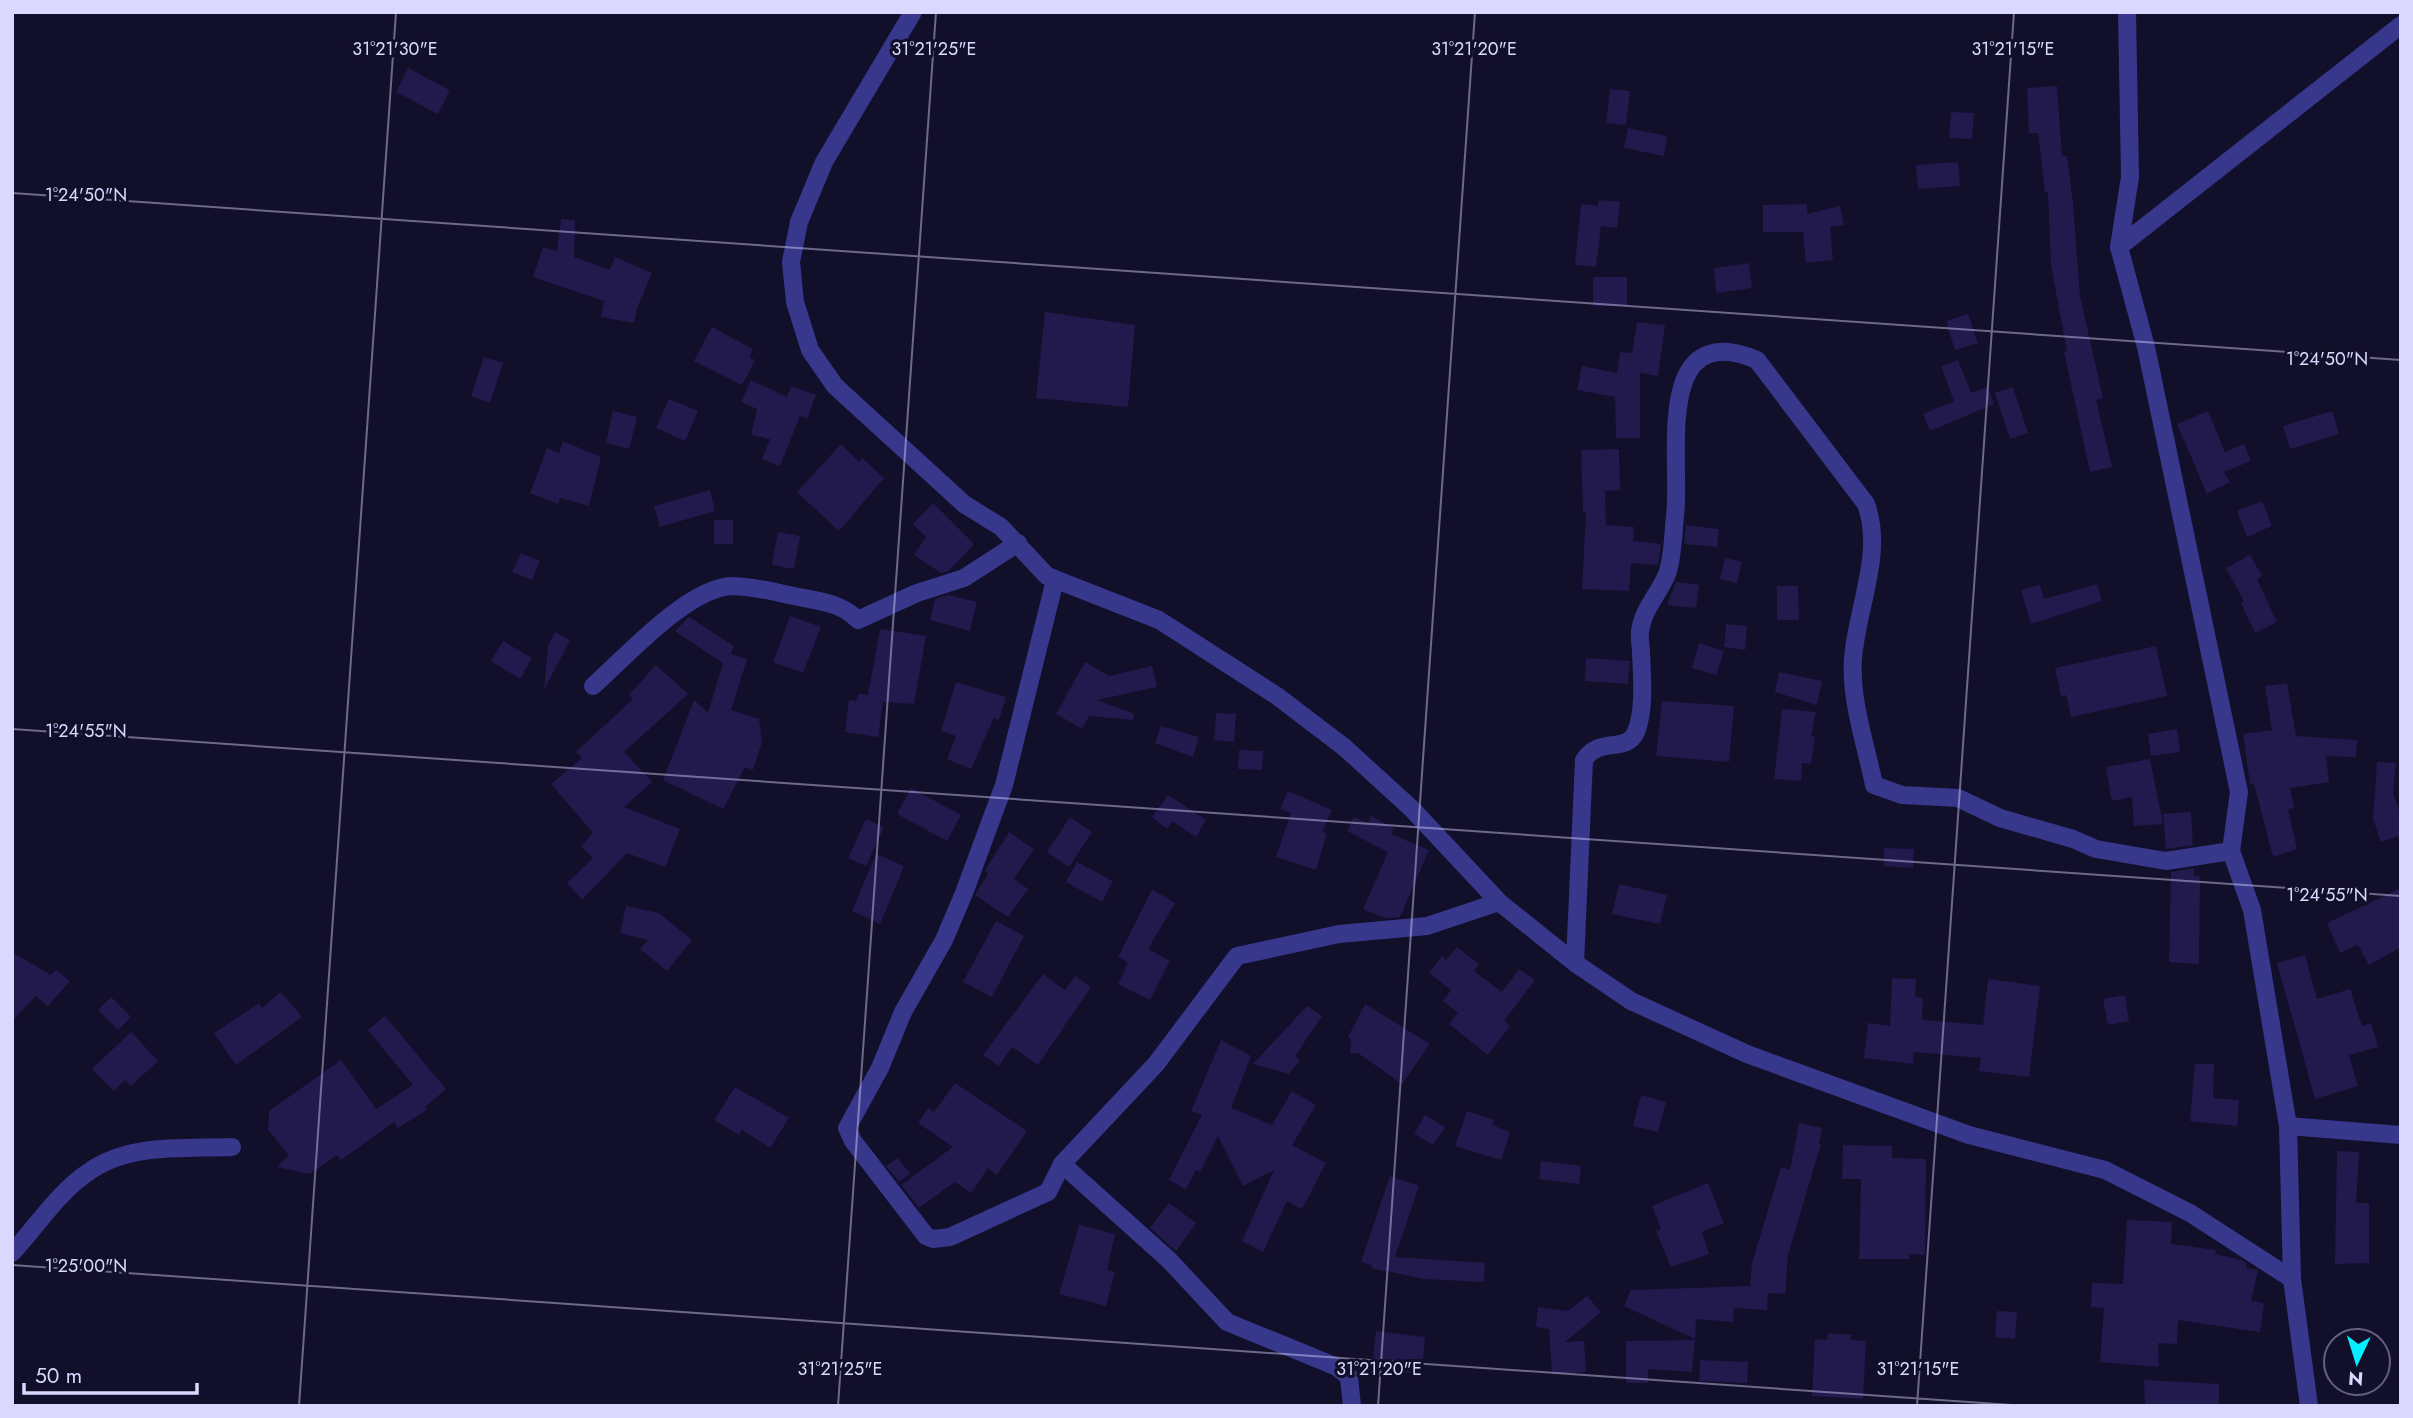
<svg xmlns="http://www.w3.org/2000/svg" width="2413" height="1418" viewBox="0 0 2413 1418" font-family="Jost,sans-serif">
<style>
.building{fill:#22194d}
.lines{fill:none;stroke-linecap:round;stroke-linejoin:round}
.minor{stroke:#37378c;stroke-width:18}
.ticks{fill:none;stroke:#dbd8ff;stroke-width:2;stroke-opacity:0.45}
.ticks-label{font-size:18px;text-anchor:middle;fill:#dbd8ff;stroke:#120f2a;stroke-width:6;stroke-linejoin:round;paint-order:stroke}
</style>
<rect width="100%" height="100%" fill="#120f2a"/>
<g class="building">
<polygon points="408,68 450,90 438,114 396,92"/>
<polygon points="2057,86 2062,156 2067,156 2073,203 2080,296 2103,398 2096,400 2112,467 2090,472 2064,352 2067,351 2051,266 2048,192 2045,192 2038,133 2029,133 2027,88"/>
<polygon points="1610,89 1630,91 1626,125 1606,123"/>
<polygon points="1951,112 1974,113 1972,139 1949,138"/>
<polygon points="1628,128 1667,136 1664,156 1624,148"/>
<polygon points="1958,162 1960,186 1918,189 1916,165"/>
<polygon points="1599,200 1620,202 1617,228 1601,226 1596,267 1575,265 1581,204 1598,206"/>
<polygon points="1807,204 1807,214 1840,206 1844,225 1830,227 1833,260 1806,263 1803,232 1763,232 1763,205"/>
<polygon points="561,219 575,220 574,257 610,270 615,257 652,273 637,308 634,323 601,317 604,301 533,277 543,247 557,251"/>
<polygon points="1749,263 1752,288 1716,293 1714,268"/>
<rect x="1593" y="277" width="34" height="29"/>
<polygon points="1045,312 1135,325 1128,407 1036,398"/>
<polygon points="1968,314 1978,343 1955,350 1946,321"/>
<polygon points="1637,322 1665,325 1658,376 1640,373 1640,438 1616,438 1615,397 1577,390 1582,366 1617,373 1620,352 1632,353"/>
<polygon points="712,327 753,349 749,357 755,360 742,385 694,361"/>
<polygon points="484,357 503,363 490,403 471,396"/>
<polygon points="1958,360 1971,393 1987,387 1994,404 1930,431 1923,414 1954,401 1941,366"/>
<polygon points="751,380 787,397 791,386 816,395 807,419 800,416 780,466 762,459 770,439 751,435 757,409 741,402"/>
<polygon points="2013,387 2028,433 2010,439 1995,393"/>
<polygon points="669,399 698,411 685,441 656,428"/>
<polygon points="613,411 637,417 629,449 606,443"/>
<polygon points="2208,411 2225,452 2244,444 2251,461 2224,472 2230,482 2207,494 2177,424"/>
<polygon points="2332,411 2339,434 2290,449 2283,426"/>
<polygon points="563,441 601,457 589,506 560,498 558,504 530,493 547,448 559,453"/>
<polygon points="841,444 859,462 862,458 884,478 839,531 797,492"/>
<polygon points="1619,449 1620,490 1605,491 1606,525 1634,527 1633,541 1661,544 1658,565 1631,563 1629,591 1582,589 1586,512 1583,512 1581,450"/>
<polygon points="710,490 715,511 660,527 654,506"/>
<polygon points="2262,501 2272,526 2247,537 2237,511"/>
<polygon points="933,503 974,544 949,571 941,573 914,555 926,537 913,524"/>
<rect x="714" y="520" width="19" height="24"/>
<polygon points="1686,525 1719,529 1717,547 1684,544"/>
<polygon points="778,532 800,536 794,569 772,565"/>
<polygon points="521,553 540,561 532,580 512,572"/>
<polygon points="2250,555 2262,576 2257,579 2277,622 2255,633 2241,603 2244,601 2226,568"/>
<polygon points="1725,558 1742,562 1737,583 1720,579"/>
<polygon points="1676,582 1699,585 1696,608 1667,605"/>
<polygon points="2097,584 2102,601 2031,624 2021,590 2040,585 2044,599"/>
<polygon points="1777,586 1798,586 1799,620 1777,620"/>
<polygon points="948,595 977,602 970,631 930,620 935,599"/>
<polygon points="790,616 821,627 803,673 773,662"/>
<polygon points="689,617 734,646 731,654 747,659 731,710 759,719 762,742 753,770 745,767 723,809 663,780 694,700 708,713 723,663 675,631"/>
<polygon points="1726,624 1747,626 1745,650 1724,647"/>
<polygon points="880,629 926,636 914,704 883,702 878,737 845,732 849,700 856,701 858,694 868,695"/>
<polygon points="555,632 570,640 544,690 548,646"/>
<polygon points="503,641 532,658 520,679 491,661"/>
<polygon points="1699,643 1724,651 1716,675 1692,668"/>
<polygon points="2156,646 2167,696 2071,717 2066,695 2061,696 2055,668"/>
<polygon points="1586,658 1630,661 1628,684 1585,681"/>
<polygon points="1085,662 1109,676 1152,666 1157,687 1097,700 1134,714 1133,720 1089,716 1082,729 1056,714"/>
<polygon points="656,665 688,694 624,752 652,782 624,807 680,829 665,867 627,853 582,900 567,883 593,858 581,846 593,833 551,784 582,758 576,752 633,699 629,695"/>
<polygon points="1779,672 1822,681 1817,705 1775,692"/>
<polygon points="956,682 1006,697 999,720 994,718 971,769 947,759 956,736 941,731"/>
<polygon points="2287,683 2296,736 2357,740 2356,757 2326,756 2329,782 2290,788 2294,808 2288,809 2297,849 2273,857 2254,784 2250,784 2243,734 2272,730 2265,686"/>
<polygon points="1662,701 1734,706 1729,762 1656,756"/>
<polygon points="1782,709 1816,712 1811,736 1815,737 1811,764 1802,763 1801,781 1774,779"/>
<polygon points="1216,713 1236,714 1234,742 1214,740"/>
<polygon points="1161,726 1199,737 1193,757 1155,743"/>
<polygon points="2177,729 2180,752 2151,756 2148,734"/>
<polygon points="1239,750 1263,751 1262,770 1238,769"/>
<polygon points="2150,759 2163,824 2134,826 2132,797 2112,801 2106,767"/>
<polygon points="2377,762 2396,763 2393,793 2401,815 2401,835 2381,842 2373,819"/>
<polygon points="911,788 961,815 947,841 897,814"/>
<polygon points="1288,791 1332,810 1322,832 1327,833 1316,870 1276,857 1291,813 1280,809"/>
<polygon points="1168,795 1206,820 1196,837 1172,821 1167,829 1152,817"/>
<polygon points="2191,812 2193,845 2166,849 2163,814"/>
<polygon points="1371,816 1394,828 1391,834 1429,850 1400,917 1384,918 1363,909 1388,852 1347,831 1354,817 1368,823"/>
<polygon points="1070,817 1092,832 1069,867 1047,852"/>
<polygon points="866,819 884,827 866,866 848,858"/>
<polygon points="1009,832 1034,849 1014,879 1028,889 1008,917 975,895 988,874 985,870"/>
<polygon points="1884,848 1914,849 1913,868 1884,866"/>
<polygon points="876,854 904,866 880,924 852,911"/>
<polygon points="1077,862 1113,881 1102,902 1066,882"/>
<polygon points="2194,868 2194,876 2200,876 2199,964 2169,962 2171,872"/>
<polygon points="1619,884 1667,895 1660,924 1612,914"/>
<polygon points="2401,888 2401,947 2369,965 2358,945 2340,953 2327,923"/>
<polygon points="1152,889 1175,903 1148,949 1170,961 1150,1000 1118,984 1128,963 1118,957"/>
<polygon points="626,906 659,913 692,940 667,971 640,949 648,940 620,933"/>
<polygon points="996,921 1024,936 992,997 963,982"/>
<polygon points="1457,947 1479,964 1474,971 1502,992 1519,969 1535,980 1504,1021 1510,1026 1488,1055 1449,1024 1458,1013 1443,1001 1451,990 1429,973 1442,956 1446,960"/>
<polygon points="12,952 51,975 56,970 70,981 48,1006 36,996 12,1021"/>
<polygon points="2305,955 2317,999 2350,989 2362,1026 2371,1023 2378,1047 2349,1055 2358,1086 2315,1099 2277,963"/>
<polygon points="1043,974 1065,990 1075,976 1091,987 1038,1065 1012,1047 999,1066 983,1055"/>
<polygon points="1892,978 1916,979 1915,997 1923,998 1922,1020 1983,1025 1988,979 2040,986 2029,1077 1979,1071 1981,1058 1914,1052 1913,1064 1864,1058 1868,1023 1890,1026"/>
<polygon points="281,992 302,1017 236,1065 214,1033 259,1003 262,1008"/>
<polygon points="2125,995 2129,1021 2108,1025 2103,999"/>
<polygon points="111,997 131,1017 118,1030 98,1010"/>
<polygon points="1365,1004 1430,1044 1402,1084 1358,1053 1350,1053 1351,1039 1348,1037"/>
<polygon points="1307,1006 1322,1016 1295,1056 1300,1060 1289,1074 1253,1064"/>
<polygon points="385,1016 446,1089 425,1107 427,1110 398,1128 394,1122 341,1160 337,1155 310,1174 277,1167 289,1155 268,1130 269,1111 341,1060 376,1109 413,1085 368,1030"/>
<polygon points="131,1032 158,1061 131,1086 125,1080 114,1091 92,1069"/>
<polygon points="1221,1040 1251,1056 1231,1108 1272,1125 1292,1091 1316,1105 1292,1145 1326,1163 1302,1209 1287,1201 1263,1252 1242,1241 1274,1170 1243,1186 1218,1136 1200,1172 1196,1170 1186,1189 1169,1180 1202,1115 1191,1111"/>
<polygon points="2195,1064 2214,1064 2213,1098 2239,1100 2237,1126 2190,1121"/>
<polygon points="955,1083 1027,1131 997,1175 988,1168 971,1193 955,1182 919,1208 901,1185 953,1147 918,1123 928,1108 934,1112"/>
<polygon points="735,1087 789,1118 770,1148 742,1130 739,1135 714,1120"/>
<polygon points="1641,1095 1666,1102 1658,1132 1633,1126"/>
<polygon points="1467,1111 1494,1120 1492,1125 1510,1132 1501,1160 1455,1146"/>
<polygon points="1425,1115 1445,1127 1433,1145 1414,1134"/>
<polygon points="1799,1123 1822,1128 1819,1144 1821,1144 1788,1255 1785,1294 1768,1293 1767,1310 1734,1308 1733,1322 1696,1319 1695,1339 1624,1306 1631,1290 1750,1286 1752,1263 1781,1167 1790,1170"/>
<polygon points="1843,1145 1892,1146 1892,1158 1926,1159 1925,1255 1909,1254 1909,1259 1859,1259 1861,1179 1842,1179"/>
<polygon points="2337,1151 2359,1152 2356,1203 2369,1203 2369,1263 2335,1264"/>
<polygon points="898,1158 910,1174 899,1182 886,1166"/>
<polygon points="1541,1161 1581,1166 1579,1184 1539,1179"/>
<polygon points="1390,1176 1419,1186 1395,1257 1485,1263 1484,1282 1424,1279 1371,1268 1372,1265 1361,1262"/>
<polygon points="1708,1183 1724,1223 1702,1232 1709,1254 1671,1267 1656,1231 1661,1229 1652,1206"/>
<polygon points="1169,1203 1196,1223 1176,1251 1150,1228"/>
<polygon points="2127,1220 2172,1222 2171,1244 2216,1250 2215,1254 2241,1260 2247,1263 2246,1268 2258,1270 2251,1301 2264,1303 2260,1332 2178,1320 2177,1344 2158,1343 2159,1367 2100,1362 2104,1308 2091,1307 2092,1283 2123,1284"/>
<polygon points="1079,1225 1115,1234 1107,1270 1115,1272 1106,1306 1059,1294"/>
<polygon points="1587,1296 1601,1312 1565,1342 1584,1341 1586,1372 1552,1374 1549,1329 1536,1327 1538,1307 1568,1311"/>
<polygon points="1997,1311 2017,1312 2015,1339 1995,1337"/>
<polygon points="1376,1331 1425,1337 1422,1374 1372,1369"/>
<polygon points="1828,1333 1851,1335 1851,1340 1866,1341 1863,1399 1812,1396 1815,1339 1827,1340"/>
<polygon points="1695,1340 1692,1372 1648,1369 1648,1383 1626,1383 1626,1341"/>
<polygon points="1700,1360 1748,1362 1747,1383 1699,1381"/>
<polygon points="2144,1380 2219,1384 2219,1406 2145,1406"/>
</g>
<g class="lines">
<g class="minor">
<polyline points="913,12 824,162 799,222 791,262 795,302 810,350 835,386 964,504 1001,527 1047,576 1159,620 1277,696 1344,747 1412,809 1499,902 1575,963 1631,1001 1747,1054 1969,1135 2105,1170 2190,1213 2292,1279"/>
<polyline points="2127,12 2130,177 2119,247 2146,347 2239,792 2231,851 2252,910 2288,1126 2292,1279 2309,1406"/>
<polyline points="2119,247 2401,25"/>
<polyline points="1055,580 1004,785 964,893 944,940 903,1012 880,1068 847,1128 853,1141 926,1236 933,1239 950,1237 1048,1192 1062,1164 1156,1064 1237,956 1339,934 1427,926 1499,902"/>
<path d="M593,686C626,657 686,589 731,586C752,586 774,592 794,596C818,601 840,602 858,620L917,593L964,578L1018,543"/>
<path d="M1575,963L1584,760C1599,736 1626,754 1636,732C1645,710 1642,676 1641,653C1641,646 1639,638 1640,631C1643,609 1659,594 1667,574C1673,558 1673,534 1675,516C1682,462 1651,316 1757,360L1866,504C1884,552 1857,608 1853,658C1850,700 1866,745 1874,785L1902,795L1958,798L2000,818L2073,839L2096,849L2166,861L2231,851"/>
<polyline points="2288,1126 2401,1135"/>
<polyline points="1062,1164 1169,1260 1227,1322 1337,1367 1349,1377 1352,1406"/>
<path d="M12,1253C37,1226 59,1191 90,1171C130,1143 186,1149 232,1147"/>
</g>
</g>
<path class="ticks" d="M12,193L2401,360M12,729L2401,896M12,1265L2026,1406M299,1406L396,12M838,1406L936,12M1378,1406L1475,12M1917,1406L2014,12"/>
<g class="ticks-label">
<text x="395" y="55">31°21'30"E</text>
<text x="934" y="55">31°21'25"E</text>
<text x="1474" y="55">31°21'20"E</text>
<text x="2013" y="55">31°21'15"E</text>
<text x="86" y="201">1°24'50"N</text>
<text x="2327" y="365">1°24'50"N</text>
<text x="86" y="737">1°24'55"N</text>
<text x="2327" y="901">1°24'55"N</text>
<text x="86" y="1272">1°25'00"N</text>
<text x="840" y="1375">31°21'25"E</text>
<text x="1379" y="1375">31°21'20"E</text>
<text x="1918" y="1375">31°21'15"E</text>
</g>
<rect width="2413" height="1418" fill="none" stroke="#dbd8ff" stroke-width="28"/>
<g transform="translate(2357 1362) rotate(184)"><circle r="33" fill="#120f2a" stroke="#625f7f" stroke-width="2"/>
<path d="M0-5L12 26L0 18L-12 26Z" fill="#04f0ff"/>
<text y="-10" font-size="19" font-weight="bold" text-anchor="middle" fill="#dbd8ff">N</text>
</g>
<path d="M24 1383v10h173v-10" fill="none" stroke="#dbd8ff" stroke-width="3.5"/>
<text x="35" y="1383" font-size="21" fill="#dbd8ff" stroke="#120f2a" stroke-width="5" paint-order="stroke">50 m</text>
</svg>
